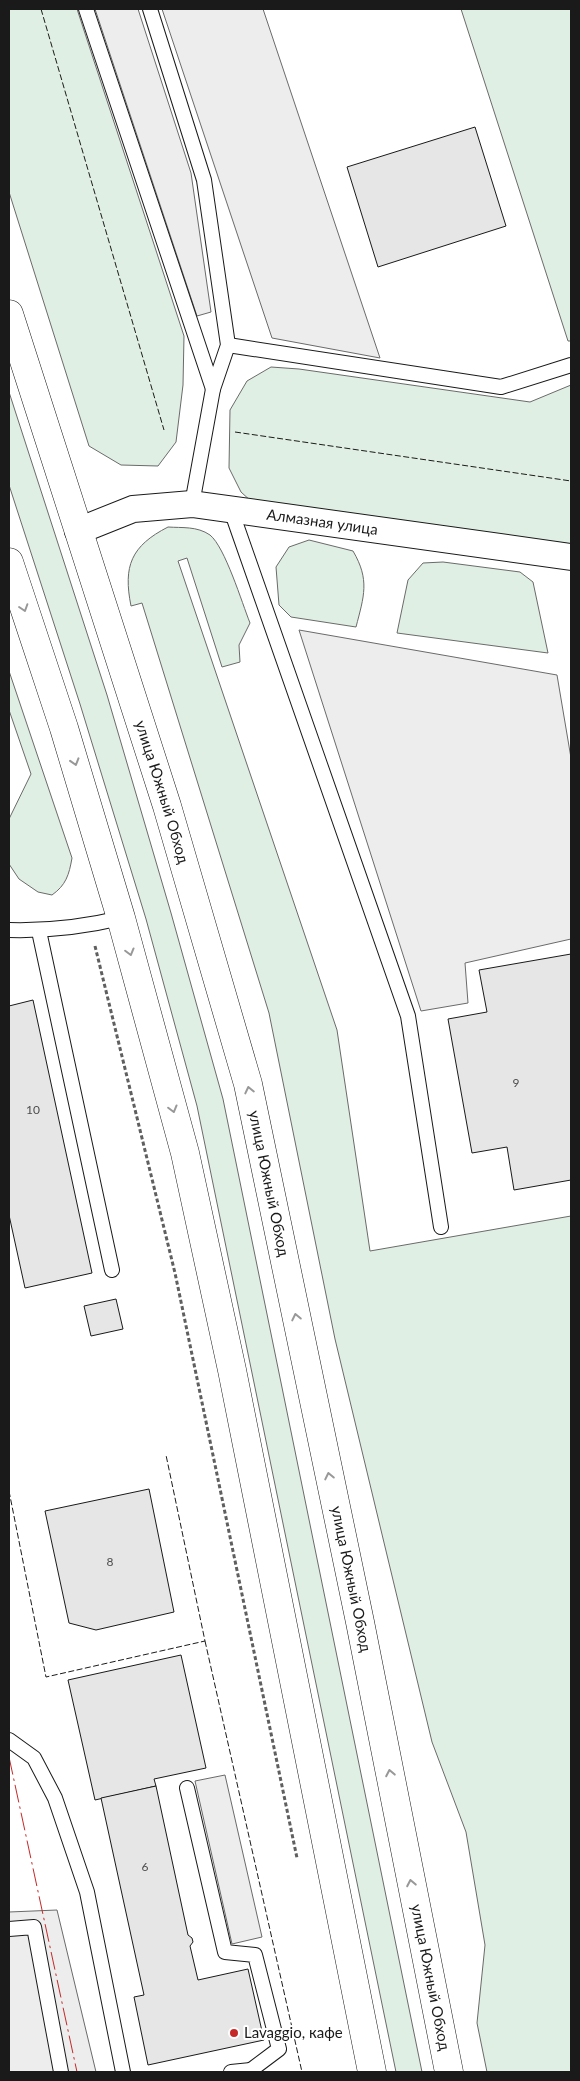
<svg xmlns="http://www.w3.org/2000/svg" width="580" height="2081" viewBox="0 0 580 2081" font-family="Lato,sans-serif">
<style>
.green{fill:#e0efe3;stroke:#6a6a6a}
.parking{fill:#ededed;stroke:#6a6a6a}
.building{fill:#e6e6e6;stroke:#1a1a1a}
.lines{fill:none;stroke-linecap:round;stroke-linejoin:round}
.service-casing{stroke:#1a1a1a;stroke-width:16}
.minor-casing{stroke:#1a1a1a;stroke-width:28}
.primary-casing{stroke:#1a1a1a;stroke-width:29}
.path{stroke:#5f5f5f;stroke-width:3;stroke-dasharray:4 2.5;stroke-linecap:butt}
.service{stroke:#fff;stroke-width:14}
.minor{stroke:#fff;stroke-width:26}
.primary{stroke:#fff;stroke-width:28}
.fence{stroke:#1a1a1a;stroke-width:1;stroke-dasharray:6 2.5;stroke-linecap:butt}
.power{stroke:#c62828;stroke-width:1;stroke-dasharray:18 4 2.5 4;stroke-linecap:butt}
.oneway{stroke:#989898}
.poi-dot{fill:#c62828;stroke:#fff;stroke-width:2}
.labels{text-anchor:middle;stroke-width:4;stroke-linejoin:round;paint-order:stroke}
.number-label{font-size:12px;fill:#4d4d4d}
.street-label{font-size:15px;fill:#1a1a1a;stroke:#fff}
.poi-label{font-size:15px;fill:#1a1a1a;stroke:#fff;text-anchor:start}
</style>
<rect width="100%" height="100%" fill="#fff"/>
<g class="green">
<polygon points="9,9 77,9 184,336 183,385 176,442 158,466 121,465 89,446 9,192"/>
<polygon points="461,9 571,9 571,341 568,341"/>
<polygon points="271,367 299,369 530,402 571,385 571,544 252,502 241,492 229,468 230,410 247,381"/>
<polygon points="9,392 107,695 171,913 223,1099 422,2072 396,2072 197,1106 146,919 80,704 9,485"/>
<path d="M168,527C182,528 197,526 210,535C225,547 242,603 250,623L239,645L240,662L222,667L187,558L178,561L337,1030L370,1251L571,1216V2072H487L477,2023L485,1945L466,1832L432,1742L335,1339L269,1013L142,603L131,606C123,566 131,546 168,527Z"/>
<path d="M309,540L353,551C370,580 364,596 356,627L291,617L279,605L276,567L289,547Z"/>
<polygon points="443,562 520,572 533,582 548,653 397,633 408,580 423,563"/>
<path d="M9,671L72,858C69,875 66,885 52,895L38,892L19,879L9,864V819L31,774L9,710Z"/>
</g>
<g class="parking">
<polygon points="95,9 138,9 191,173 211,312 197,316"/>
<polygon points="162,9 263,9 380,358 272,338"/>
<polygon points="299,630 557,675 571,758 571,939 465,963 468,1003 421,1011"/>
<polygon points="225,1775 262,1937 232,1944 195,1781"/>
<polygon points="57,1910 96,2072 9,2072 9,1912"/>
</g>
<g class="building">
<polygon points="475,127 506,226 378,267 347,167"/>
<polygon points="571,954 571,1180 514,1190 507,1147 472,1153 448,1019 487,1012 479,970"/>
<polygon points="33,1000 92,1273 25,1288 9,1215 9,1006"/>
<polygon points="116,1299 123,1329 91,1336 84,1306"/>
<polygon points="149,1489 174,1612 96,1630 69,1623 45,1511"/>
<polygon points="181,1655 206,1768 154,1779 156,1786 95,1800 68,1680"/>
<polygon points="156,1786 188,1935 192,1938 193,1942 190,1946 198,1980 248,1969 264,2040 148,2065 134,1997 144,1995 101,1798"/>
</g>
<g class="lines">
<defs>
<g id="service">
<polyline points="86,9 213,389"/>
<polyline points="150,9 204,180 228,345 213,389 192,504"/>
<polyline points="228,345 501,387 571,365"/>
<polyline points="231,510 408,1016 441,1227"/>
<path d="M9,930C47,931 84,927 121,918"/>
<polyline points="39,931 112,1270"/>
<polyline points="9,1740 34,1758 55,1798 87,1892 123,2072"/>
<polyline points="187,1788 225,1952 255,1955 279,2049 251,2070 251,2072"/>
<polyline points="9,1929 34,1927 61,2072"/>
<polyline points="231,2072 251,2070"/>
</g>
<g id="minor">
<path id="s1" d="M78,531L133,509L192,504L571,557"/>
</g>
<g id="primary">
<path id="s2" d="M9,314L167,806L248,1084L360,1622L449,2072"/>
<polyline points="9,562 64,728 121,918 185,1153 232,1370 372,2072"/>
</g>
</defs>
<use href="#service" class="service-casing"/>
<use href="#minor" class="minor-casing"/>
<use href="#primary" class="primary-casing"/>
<polyline class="path" points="95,946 175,1273 297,1858"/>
<use href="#service" class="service"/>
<use href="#minor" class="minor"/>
<use href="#primary" class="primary"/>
<g class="fence">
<polyline points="41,9 164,430"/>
<polyline points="235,432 571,481"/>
<polyline points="9,1491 46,1677 205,1641 166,1455"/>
<polyline points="205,1641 302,2072"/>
</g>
<polyline class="power" points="9,1757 77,2072"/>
</g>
<defs><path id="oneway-chevron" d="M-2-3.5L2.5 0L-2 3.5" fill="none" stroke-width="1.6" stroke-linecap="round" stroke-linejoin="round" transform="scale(1.25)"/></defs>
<g class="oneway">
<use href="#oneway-chevron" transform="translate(24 608) rotate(72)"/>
<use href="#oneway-chevron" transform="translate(75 762) rotate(73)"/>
<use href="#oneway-chevron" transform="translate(130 952) rotate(75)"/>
<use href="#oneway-chevron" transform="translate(249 1090) rotate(-103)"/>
<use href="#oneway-chevron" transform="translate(173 1109) rotate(75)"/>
<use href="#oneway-chevron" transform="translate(296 1317) rotate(-102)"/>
<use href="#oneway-chevron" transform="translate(329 1476) rotate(-102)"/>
<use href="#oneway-chevron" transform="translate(390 1773) rotate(-101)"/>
<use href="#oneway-chevron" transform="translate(411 1883) rotate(-101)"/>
</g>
<circle class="poi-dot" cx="234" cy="2033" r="5"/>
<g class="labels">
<g class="number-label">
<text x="516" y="1087">9</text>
<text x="33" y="1114">10</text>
<text x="110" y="1566">8</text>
<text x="145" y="1871">6</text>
</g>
<g class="street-label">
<text dy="5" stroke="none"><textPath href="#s1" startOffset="250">Алмазная улица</textPath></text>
<text dy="5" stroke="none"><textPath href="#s2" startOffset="502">улица Южный Обход</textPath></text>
<text dy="5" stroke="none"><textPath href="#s2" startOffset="908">улица Южный Обход</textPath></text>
<text dy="5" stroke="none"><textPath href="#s2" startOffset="1312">улица Южный Обход</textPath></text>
<text dy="5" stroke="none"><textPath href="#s2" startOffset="1718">улица Южный Обход</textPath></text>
</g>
<g class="poi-label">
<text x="244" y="2038">Lavaggio, кафе</text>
</g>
</g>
<rect width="580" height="2081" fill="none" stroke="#1a1a1a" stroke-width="20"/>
</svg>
